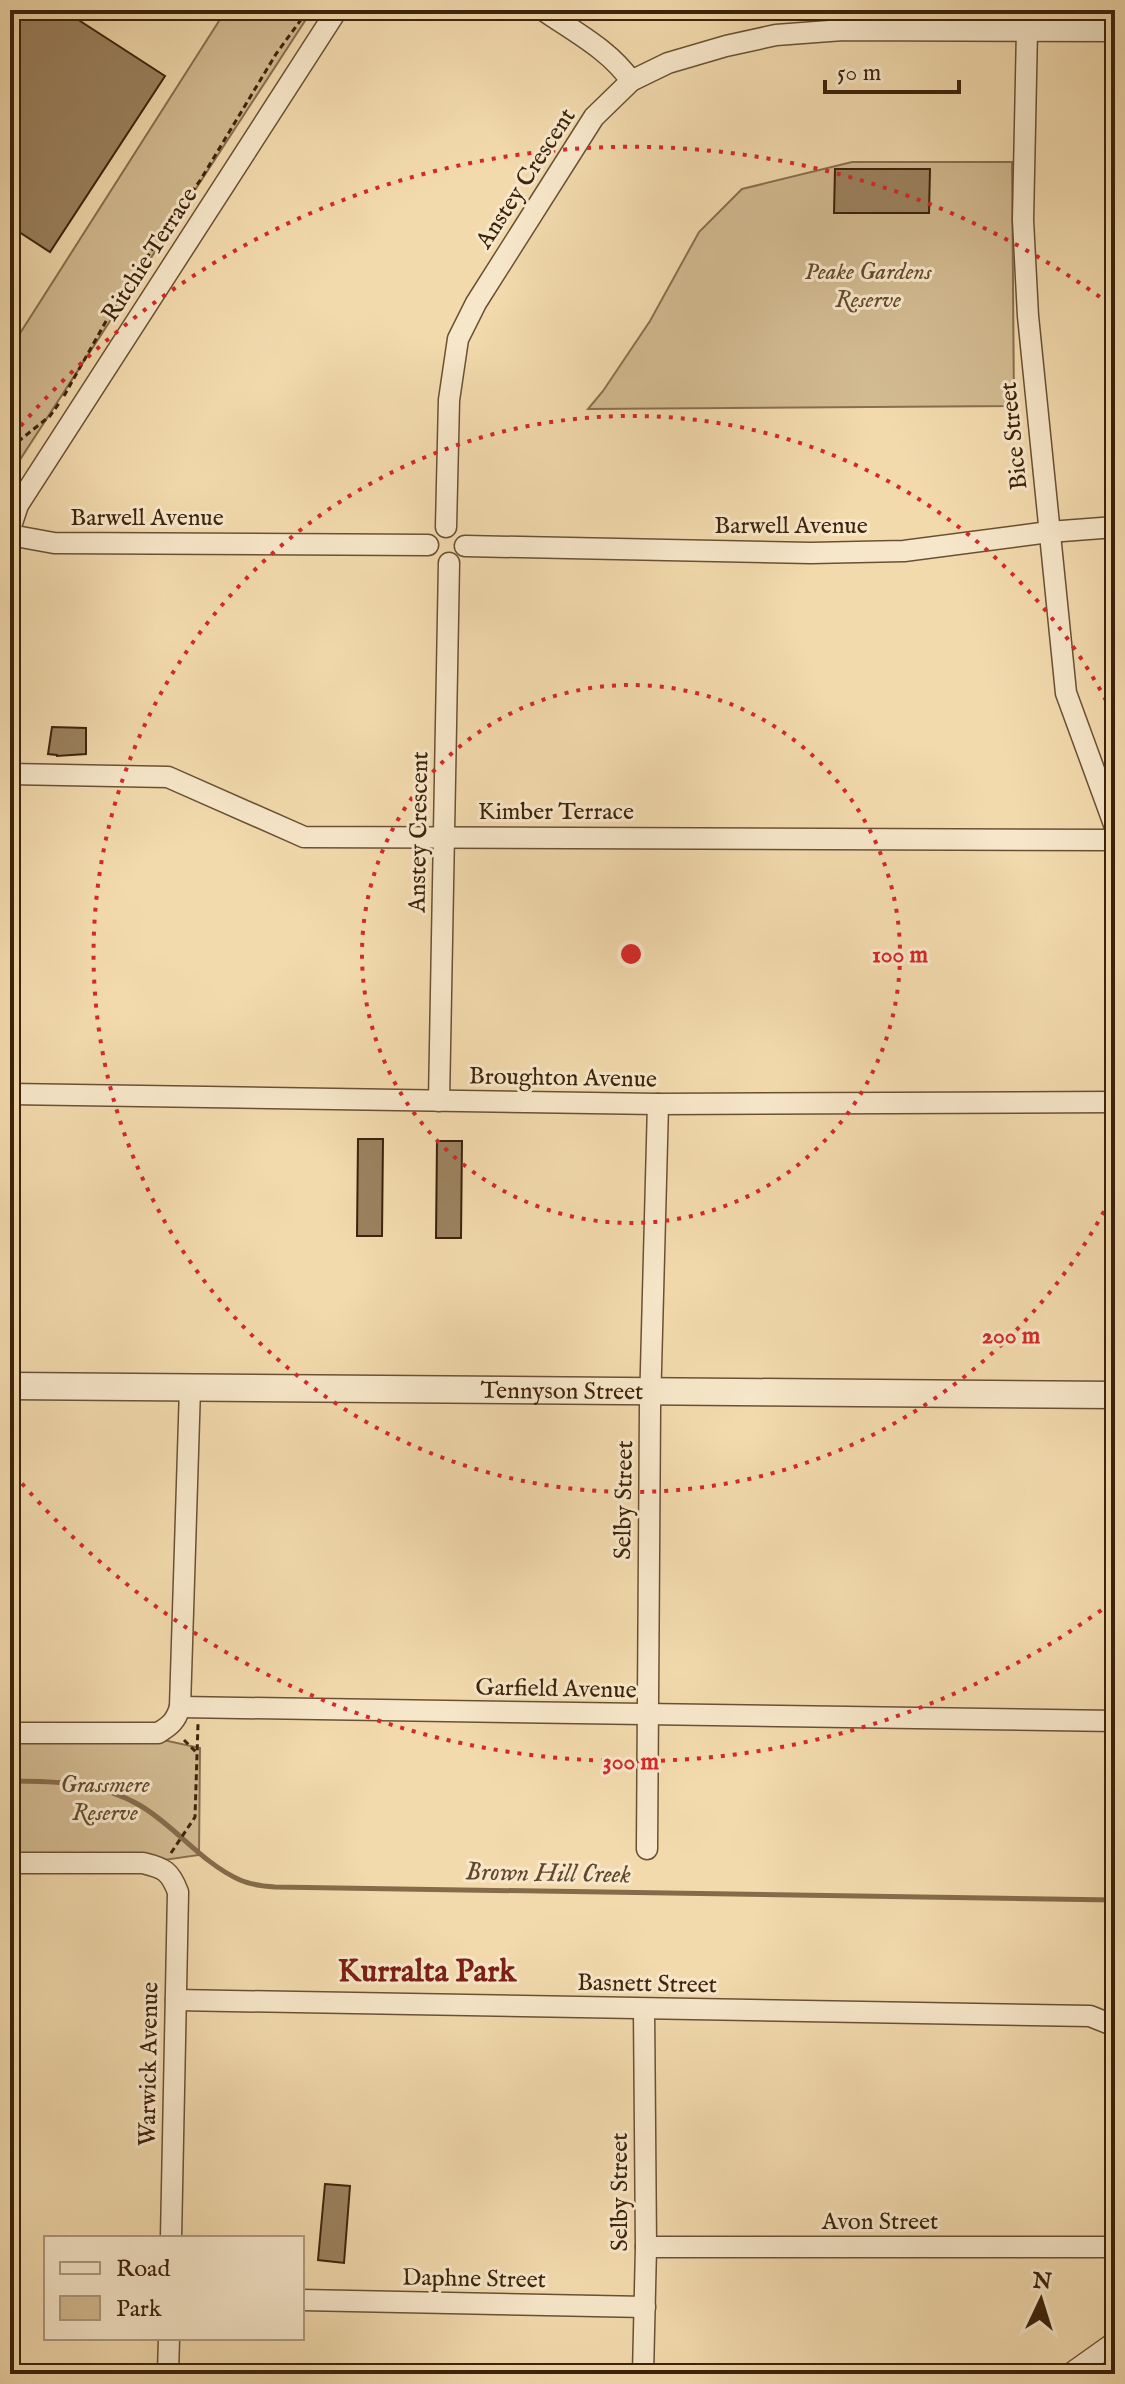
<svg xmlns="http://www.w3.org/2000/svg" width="1125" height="2384" viewBox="0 0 1125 2384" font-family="'IM FELL English',serif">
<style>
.green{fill:#d3bb91;stroke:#886f4e;stroke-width:2}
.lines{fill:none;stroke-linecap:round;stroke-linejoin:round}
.stream{stroke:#846c4b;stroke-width:5}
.building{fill:#9b825f;stroke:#3c230b;stroke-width:2}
.minor-casing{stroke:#6a5134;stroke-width:23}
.tertiary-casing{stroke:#6a5134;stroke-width:29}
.path{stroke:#3c230b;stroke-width:3;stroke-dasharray:6 4;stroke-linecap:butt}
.minor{stroke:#f7e7ca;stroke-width:20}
.tertiary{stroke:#f7e7ca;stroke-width:26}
.ring{fill:none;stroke:#d62828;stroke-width:4;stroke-dasharray:4 8}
.labels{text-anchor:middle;stroke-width:6;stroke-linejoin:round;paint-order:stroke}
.street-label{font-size:24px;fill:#3c230b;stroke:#f7e7ca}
.park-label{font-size:24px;font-style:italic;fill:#62492c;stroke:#f7e7ca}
.water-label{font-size:26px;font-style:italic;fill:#60472b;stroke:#f7e7ca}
.district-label{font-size:32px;font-weight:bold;fill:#7a1f14;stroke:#f7e7ca}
.centre{fill:#d62828;stroke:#f7e7ca;stroke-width:4}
.ring-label{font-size:24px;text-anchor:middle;font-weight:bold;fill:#d62828;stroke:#f7e7ca;stroke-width:6;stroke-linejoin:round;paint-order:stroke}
</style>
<rect width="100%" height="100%" fill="#f2daad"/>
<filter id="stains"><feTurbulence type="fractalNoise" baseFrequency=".0025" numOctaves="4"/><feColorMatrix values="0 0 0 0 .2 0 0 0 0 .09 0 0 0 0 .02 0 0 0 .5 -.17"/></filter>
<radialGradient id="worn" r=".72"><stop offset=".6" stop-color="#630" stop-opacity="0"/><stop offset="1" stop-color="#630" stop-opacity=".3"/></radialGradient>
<g class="green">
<polygon points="226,10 312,10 10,475 10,349"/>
<polygon points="852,162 1012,162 1014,406 588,409 603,391 650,321 699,232 742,189"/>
<polygon points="10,1733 136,1734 200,1748 199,1855 143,1863 10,1862"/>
</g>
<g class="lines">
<path class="stream" d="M10,1781C55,1781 101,1782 141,1806C176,1827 202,1863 240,1880C251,1885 263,1886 275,1887L1115,1900"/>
</g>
<g class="building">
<polygon points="13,10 63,10 165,76 50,252 10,226 10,15"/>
<polygon points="835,169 930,169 929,213 834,213"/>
<polygon points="52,727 86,728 86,754 57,756 57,755 48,754"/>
<polygon points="358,1139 383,1139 382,1236 357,1236"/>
<polygon points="437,1141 462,1141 461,1238 436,1238"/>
<polygon points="325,2184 350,2186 344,2263 318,2260"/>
</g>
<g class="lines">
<defs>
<g id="minor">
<path d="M543,10C573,31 610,50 631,81"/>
<polyline points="1027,30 1023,220 1028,316 1066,693 1115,827"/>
<polyline points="446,527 449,400 458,339 476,303 594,117 631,81 668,63 726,46 776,35 843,30 1115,31"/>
<polyline points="10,529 18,505 337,10"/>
<polyline points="10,535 54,543 428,545"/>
<polyline points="465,546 811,553 904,551 1049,532 1115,527"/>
<polyline points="10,774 168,777 304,837 1115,840"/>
<polyline points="10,1094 658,1104 1115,1102"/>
<polyline points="439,1101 449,563"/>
<polyline points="180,1707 1115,1721"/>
<path d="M10,1733H158C170,1726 176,1721 180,1707L190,1388"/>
<polyline points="647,1849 650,1407 658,1104"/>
<path d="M10,1863H143C164,1868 170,1871 178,1892L171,2238"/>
<polyline points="176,2000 1090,2016 1115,2026"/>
<polyline points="646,2247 1115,2247"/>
<polyline points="302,2300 645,2307"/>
<polyline points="168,2374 169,2338"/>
<polyline points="643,2374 646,2247 644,2009"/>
<polyline points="1070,2374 1115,2342"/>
</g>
<g id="tertiary">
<path id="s1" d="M10,1386L1115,1395"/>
</g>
</defs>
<use href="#minor" class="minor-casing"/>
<use href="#tertiary" class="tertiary-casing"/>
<g class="path">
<polyline points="64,396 119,298 201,179 276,54 308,10"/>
<polyline points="10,448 50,416 60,402"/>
<polyline points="184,1740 197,1753"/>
<polyline points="171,1853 195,1817 198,1724"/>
</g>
<use href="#minor" class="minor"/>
<use href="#tertiary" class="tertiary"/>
</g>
<g class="ring">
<circle cx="631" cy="954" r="269"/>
<path d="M1115 1190A538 538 0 1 1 1115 718"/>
<path d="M1111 1603A807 807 0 0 1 13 1473M13 435A807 807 0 0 1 1111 305"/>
</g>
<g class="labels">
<g class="street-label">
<text transform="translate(525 178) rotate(-57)" y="8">Anstey Crescent</text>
<text transform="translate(149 254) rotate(-57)" y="8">Ritchie Terrace</text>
<text transform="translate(1013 436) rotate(-96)" y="8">Bice Street</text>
<text x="147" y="525">Barwell Avenue</text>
<text x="791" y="533">Barwell Avenue</text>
<text x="556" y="819">Kimber Terrace</text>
<text transform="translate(418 832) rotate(-89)" y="8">Anstey Crescent</text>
<text transform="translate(563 1077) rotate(1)" y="8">Broughton Avenue</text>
<text dy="8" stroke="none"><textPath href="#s1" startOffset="552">Tennyson Street</textPath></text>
<text transform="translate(623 1500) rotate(-89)" y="8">Selby Street</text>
<text transform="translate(556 1688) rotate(1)" y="8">Garfield Avenue</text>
<text transform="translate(647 1983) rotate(1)" y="8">Basnett Street</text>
<text transform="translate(148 2064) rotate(-89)" y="8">Warwick Avenue</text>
<text transform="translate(619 2192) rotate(-90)" y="8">Selby Street</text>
<text x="880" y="2229">Avon Street</text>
<text transform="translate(474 2278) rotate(1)" y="8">Daphne Street</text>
</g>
<g class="park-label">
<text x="868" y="279">Peake Gardens<tspan x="868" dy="28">Reserve</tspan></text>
<text x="105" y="1792">Grassmere<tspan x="105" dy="28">Reserve</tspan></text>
</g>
<g class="water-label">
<text transform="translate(548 1872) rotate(1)" y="9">Brown Hill Creek</text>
</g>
<g class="district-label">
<text x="427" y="1981">Kurralta Park</text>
</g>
</g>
<circle cx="631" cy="954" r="12" class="centre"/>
<g class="ring-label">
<text x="900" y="962">100 m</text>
<text x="1011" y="1343">200 m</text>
<text x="631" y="1769">300 m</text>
</g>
<rect width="1125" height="2384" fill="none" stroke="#f2daad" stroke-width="40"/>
<rect x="12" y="12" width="1101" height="2360" fill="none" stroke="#3c230b" stroke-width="4"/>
<rect x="20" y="20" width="1085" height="2344" fill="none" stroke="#3c230b" stroke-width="2"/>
<rect x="44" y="2236" width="260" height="104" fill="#f7e7ca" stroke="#ac997e" stroke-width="2"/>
<rect x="60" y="2262" width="40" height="12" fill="#f7e7ca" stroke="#ac997e" stroke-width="2"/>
<text x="116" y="2276" font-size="24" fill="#3c230b">Road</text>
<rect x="60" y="2296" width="40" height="24" fill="#d3bb91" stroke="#ac997e" stroke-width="2"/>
<text x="116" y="2316" font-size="24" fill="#3c230b">Park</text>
<g transform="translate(1041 2300) rotate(4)" stroke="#f7e7ca" stroke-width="6" paint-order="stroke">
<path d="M0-6L14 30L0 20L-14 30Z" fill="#3c230b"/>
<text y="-12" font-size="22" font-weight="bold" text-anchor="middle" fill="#3c230b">N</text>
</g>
<path d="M825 80v12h134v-12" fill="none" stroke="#3c230b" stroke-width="4"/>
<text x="837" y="80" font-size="24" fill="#3c230b" stroke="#f7e7ca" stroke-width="6" paint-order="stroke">50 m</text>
<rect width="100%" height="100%" filter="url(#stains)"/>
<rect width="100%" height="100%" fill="url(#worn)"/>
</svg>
